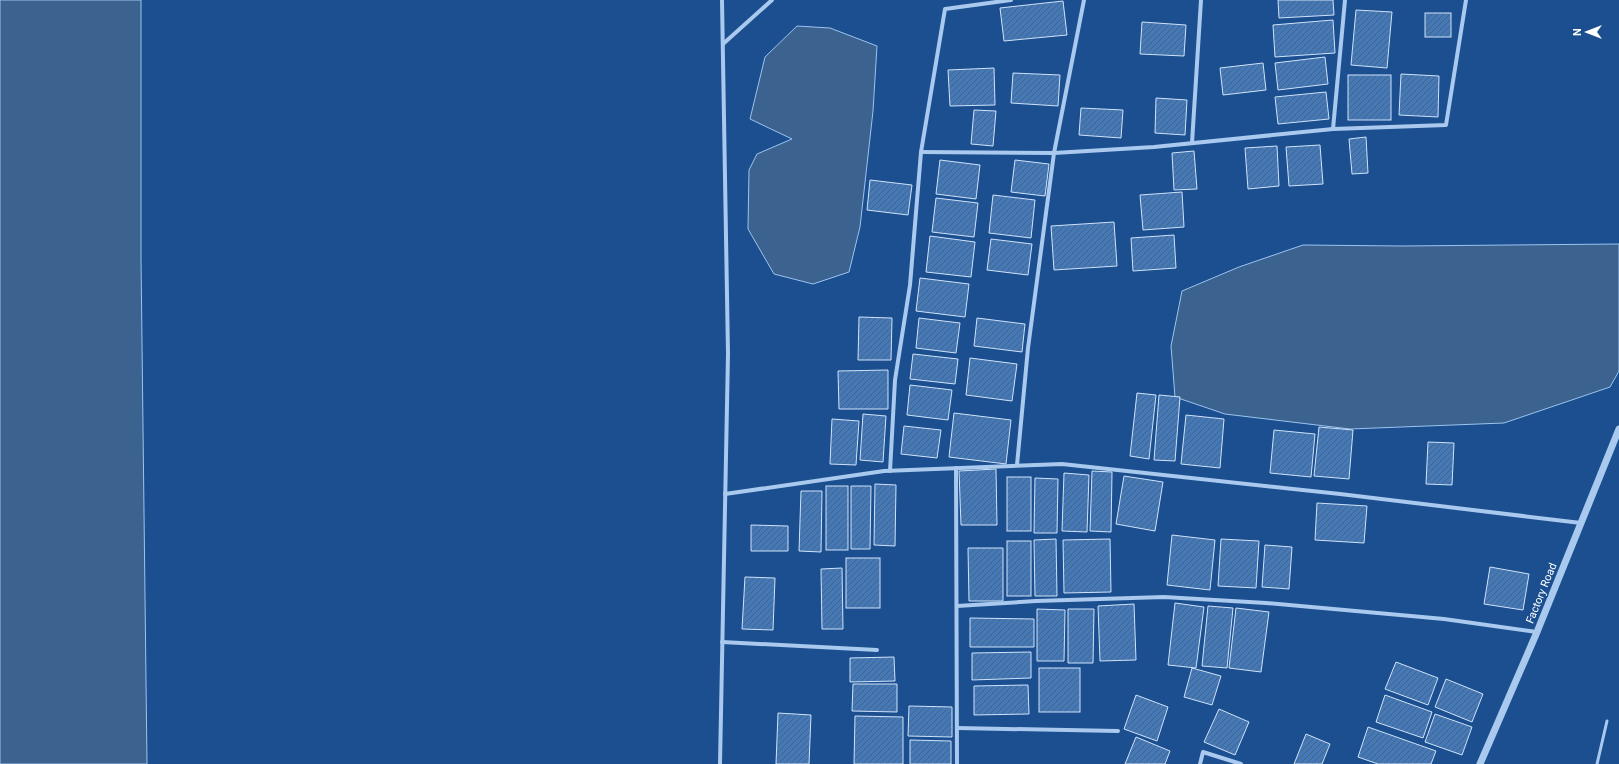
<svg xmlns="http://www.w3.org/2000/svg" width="1619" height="764" viewBox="0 0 1619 764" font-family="Roboto,sans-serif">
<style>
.water{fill:#3c6290;stroke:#9cc4f0}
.building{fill:url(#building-hatch);stroke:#cfe3fa}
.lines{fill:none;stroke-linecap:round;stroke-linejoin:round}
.service{stroke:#a9c9ee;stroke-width:3}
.minor{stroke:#a9c9ee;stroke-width:4}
.tertiary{stroke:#a9c9ee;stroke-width:7}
.labels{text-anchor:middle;stroke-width:3;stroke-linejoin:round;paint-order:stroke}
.street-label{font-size:11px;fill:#fff;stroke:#1b4f8f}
</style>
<defs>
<pattern id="building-hatch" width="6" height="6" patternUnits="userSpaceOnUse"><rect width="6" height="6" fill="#4478b7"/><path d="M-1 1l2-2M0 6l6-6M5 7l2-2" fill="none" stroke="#486282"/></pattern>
</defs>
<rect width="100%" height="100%" fill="#1b4f8f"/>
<g class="water">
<polygon points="0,0 141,0 141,259 147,764 0,764"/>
<polygon points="797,26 830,28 877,46 873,111 860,227 849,272 813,284 774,274 748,229 749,170 757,154 792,139 750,119 765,57"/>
<polygon points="1619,244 1619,371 1610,387 1504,423 1350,429 1225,414 1175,397 1171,346 1182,291 1239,267 1303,245 1402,246"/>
</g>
<g class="building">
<polygon points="1278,0 1333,0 1334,15 1279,18"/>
<polygon points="1063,1 1067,35 1004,41 1000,8"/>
<polygon points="1356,10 1392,12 1387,68 1351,65"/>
<rect x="1425" y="13" width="26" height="24"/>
<polygon points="1333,20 1335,53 1275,57 1273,25"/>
<polygon points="1142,22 1186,25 1184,56 1140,54"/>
<polygon points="1325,57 1328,84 1278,90 1275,63"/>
<polygon points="1263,63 1266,90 1223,95 1220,68"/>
<polygon points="994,68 995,105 950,106 948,70"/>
<polygon points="1013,73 1060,75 1058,106 1011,103"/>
<polygon points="1401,74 1439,76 1438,117 1399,115"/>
<rect x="1348" y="75" width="43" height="45"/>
<polygon points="1326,92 1329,119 1278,124 1275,97"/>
<polygon points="1156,98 1187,100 1185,135 1155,133"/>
<polygon points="1081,108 1123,110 1121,138 1079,135"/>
<polygon points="974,110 996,111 993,146 971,144"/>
<polygon points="1366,137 1368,173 1352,174 1349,139"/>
<polygon points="1320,145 1323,184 1289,186 1286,147"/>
<polygon points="1277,146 1279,186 1248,189 1245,148"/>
<polygon points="1194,151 1197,189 1174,190 1172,153"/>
<polygon points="940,160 980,165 976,199 936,194"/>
<polygon points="1015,160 1049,164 1045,196 1011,192"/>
<polygon points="870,180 912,185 908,215 867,210"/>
<polygon points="1182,192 1184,227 1143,230 1140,195"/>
<polygon points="993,195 1035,200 1031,238 989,233"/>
<polygon points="936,198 978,203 974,237 932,232"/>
<polygon points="1114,222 1117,266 1054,270 1051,226"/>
<polygon points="1174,235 1176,268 1133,271 1131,238"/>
<polygon points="930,236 975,242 971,277 926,272"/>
<polygon points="991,239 1032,244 1028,275 987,270"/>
<polygon points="920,278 969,284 965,317 916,311"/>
<polygon points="859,317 892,318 891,360 858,360"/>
<polygon points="919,318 960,323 956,353 916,348"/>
<polygon points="977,318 1025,324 1022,352 974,346"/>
<polygon points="913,354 958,359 955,384 910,379"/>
<polygon points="970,358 1017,364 1012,401 966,395"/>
<polygon points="888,370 888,409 839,409 838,371"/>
<polygon points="910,385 952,390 948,420 907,415"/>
<polygon points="1137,393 1156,395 1149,459 1130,456"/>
<polygon points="1159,395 1180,397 1175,461 1154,460"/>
<polygon points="954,413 1011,420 1006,464 949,457"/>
<polygon points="863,414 886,416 883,462 860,460"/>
<polygon points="1186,415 1224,419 1220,468 1181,464"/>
<polygon points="832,419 859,421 856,465 830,464"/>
<polygon points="904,426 941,430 937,458 901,454"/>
<polygon points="1319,427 1353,430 1349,479 1314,476"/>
<polygon points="1274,430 1315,434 1311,477 1270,473"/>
<polygon points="1428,442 1454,443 1452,485 1426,484"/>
<polygon points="996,469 997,525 961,525 959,471"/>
<polygon points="1092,471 1112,472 1111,532 1090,531"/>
<polygon points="1064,473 1089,475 1087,532 1062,531"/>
<polygon points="1124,476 1163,482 1155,531 1116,524"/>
<rect x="1007" y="477" width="24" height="54"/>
<polygon points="1035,478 1058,479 1057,533 1034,533"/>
<polygon points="875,484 896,485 895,546 874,545"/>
<rect x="826" y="486" width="22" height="64"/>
<polygon points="851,486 871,486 870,549 851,549"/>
<polygon points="801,491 822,491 821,552 799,551"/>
<polygon points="1317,503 1367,506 1364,543 1315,540"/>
<polygon points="751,525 788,526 788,551 751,551"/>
<polygon points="1172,535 1215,540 1210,590 1167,585"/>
<polygon points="1056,539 1057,596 1035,596 1034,540"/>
<polygon points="1110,539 1111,592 1064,593 1063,540"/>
<polygon points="1221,539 1259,541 1256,588 1218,586"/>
<rect x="1007" y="541" width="24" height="55"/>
<polygon points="1265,545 1292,547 1289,589 1262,587"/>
<polygon points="968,548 1003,548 1003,601 969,601"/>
<rect x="846" y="558" width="34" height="50"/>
<polygon points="1490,567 1529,574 1523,610 1484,604"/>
<polygon points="842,568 843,629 822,629 821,569"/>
<polygon points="745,577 775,578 773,630 742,629"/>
<polygon points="1175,603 1204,607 1196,668 1168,665"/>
<polygon points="1134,604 1136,660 1100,661 1098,606"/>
<polygon points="1208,606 1233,608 1227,668 1202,666"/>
<polygon points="1236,608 1269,612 1261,672 1229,668"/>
<polygon points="1037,609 1065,610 1064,661 1037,661"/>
<polygon points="1068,609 1094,609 1093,663 1068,663"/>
<polygon points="970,618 1034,619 1034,647 970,647"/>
<polygon points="1031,652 1031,678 972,680 972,653"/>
<polygon points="894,657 895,681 850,682 850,658"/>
<polygon points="1396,662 1438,678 1428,705 1385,689"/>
<rect x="1039" y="668" width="41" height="44"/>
<polygon points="1192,668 1221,676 1212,705 1184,697"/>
<polygon points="1446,679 1483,694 1472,722 1435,707"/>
<polygon points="853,684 897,684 897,712 852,711"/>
<polygon points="1028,685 1029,714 974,715 974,686"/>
<polygon points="1136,695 1168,707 1157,741 1124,729"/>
<polygon points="1385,695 1432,712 1423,738 1376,722"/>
<polygon points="909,706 952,707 952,737 908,736"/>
<polygon points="1219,709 1249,722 1235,755 1204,742"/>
<polygon points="778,713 811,715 809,764 776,764"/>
<polygon points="1435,714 1472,727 1462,755 1425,742"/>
<polygon points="855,716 903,717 903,764 854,764"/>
<polygon points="1368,727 1436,751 1431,764 1378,764 1358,757"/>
<polygon points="1306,734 1330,744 1322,764 1294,764"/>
<polygon points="1136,737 1170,751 1165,764 1125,764"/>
<polygon points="910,740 951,741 951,764 910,764"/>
</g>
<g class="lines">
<polyline class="service" points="1597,764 1607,721"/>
<g class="minor">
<polyline points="723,44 772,0"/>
<polyline points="1333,129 1345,0"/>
<polyline points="1192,143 1201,0"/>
<polyline points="921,152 1054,153 1154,147 1333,129 1446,125 1466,0"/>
<polyline points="1017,465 1028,348 1054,153 1084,0"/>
<polyline points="956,468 957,764"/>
<polyline points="890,471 895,380 910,285 921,152 945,9 1011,0"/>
<polyline points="725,494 884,471 1062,464 1340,494 1581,523"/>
<polyline points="957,606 1036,601 1164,597 1266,603 1444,619 1537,632"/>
<polyline points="722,642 877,650"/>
<polyline points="957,728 1118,731"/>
<polyline points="720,764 728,354 722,0"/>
<polyline points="1200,764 1203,752 1241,764"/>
</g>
<polyline class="tertiary" points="1480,764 1537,632 1619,429"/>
</g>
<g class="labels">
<g class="street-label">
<text transform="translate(1541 593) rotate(-68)" y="4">Factory Road</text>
</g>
</g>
<g transform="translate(1587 32) rotate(270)" stroke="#1b4f8f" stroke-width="3" paint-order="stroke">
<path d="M0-3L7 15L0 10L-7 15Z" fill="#ffffff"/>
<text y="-6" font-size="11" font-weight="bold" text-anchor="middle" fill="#ffffff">N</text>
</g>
</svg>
